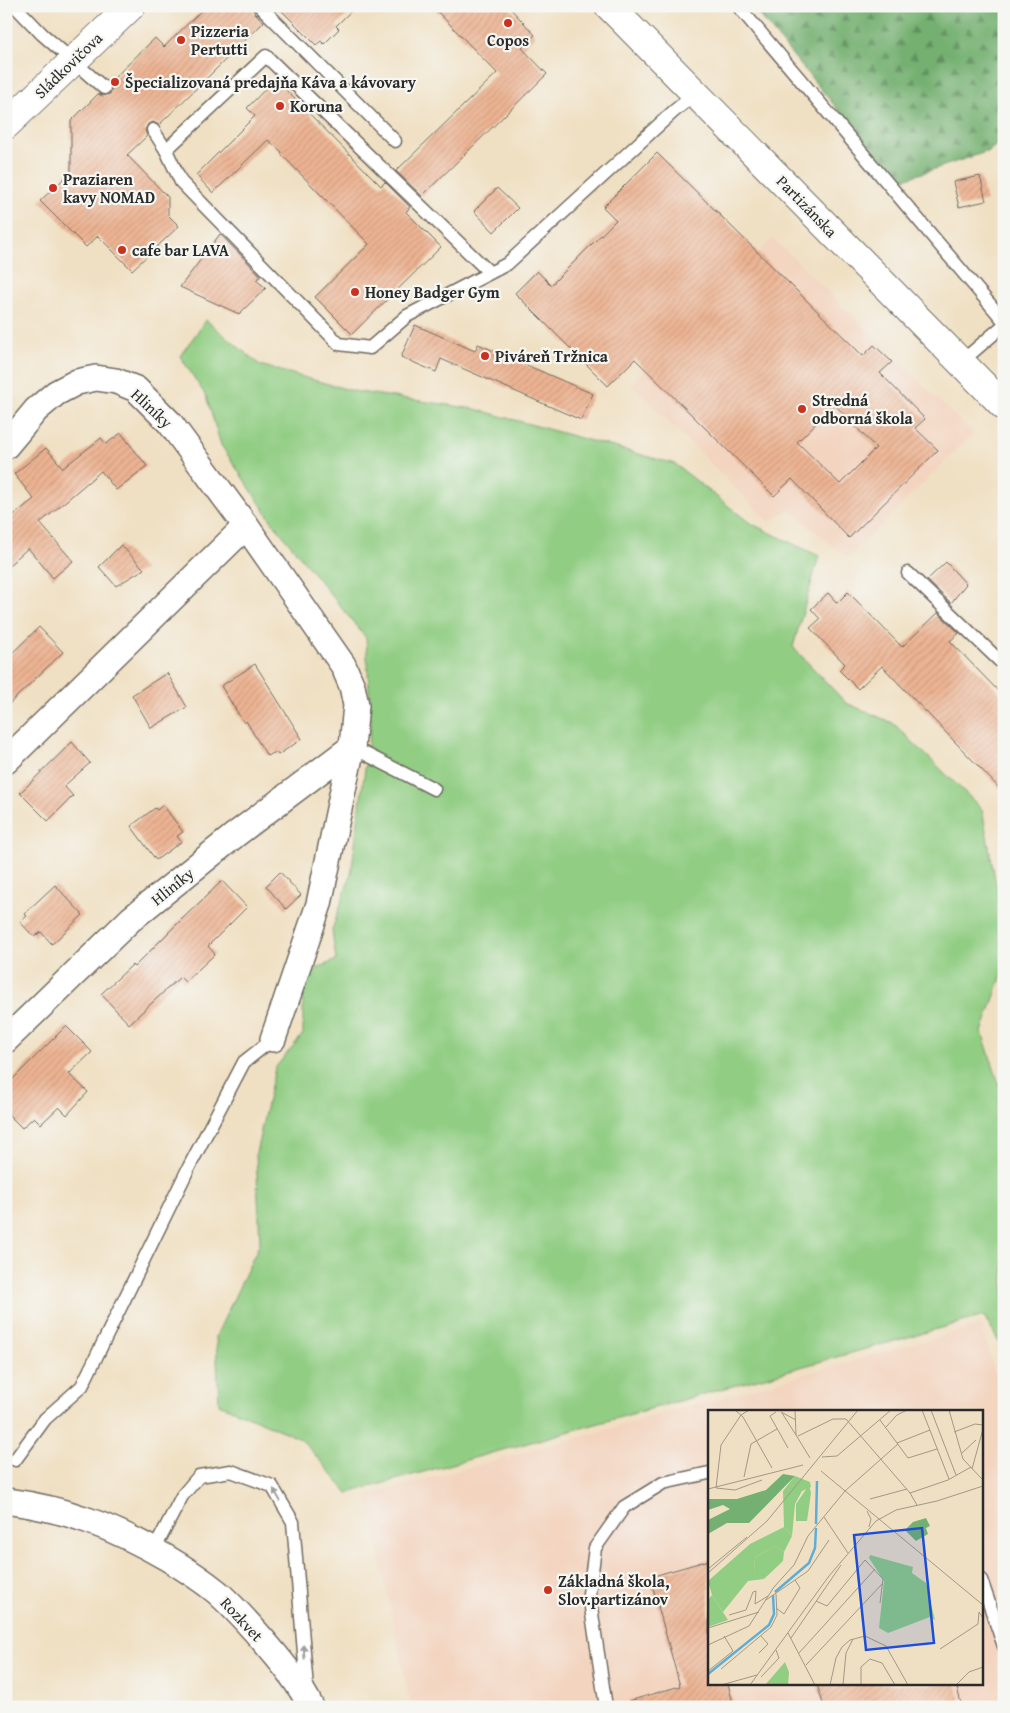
<svg xmlns="http://www.w3.org/2000/svg" width="1010" height="1713" viewBox="0 0 1010 1713" font-family="'Gentium Book Plus',serif">
<style>
.built{fill:#f3d4bf;fill-rule:evenodd}
.grass{fill:#91cd83;stroke:#5e7c57}
.forest{fill:url(#forest-firs);stroke:#506e4e}
.building{fill:url(#building-hatch);fill-rule:evenodd}
.lines{fill:none;stroke-linecap:round;stroke-linejoin:round}
.lane-casing{stroke:#706a60;stroke-width:15}
.street-casing{stroke:#706a60;stroke-width:28}
.secondary-casing{stroke:#706a60;stroke-width:30}
.primary-casing{stroke:#706a60;stroke-width:30}
.lane{stroke:#fff;stroke-width:12}
.street{stroke:#fff;stroke-width:25}
.secondary{stroke:#fff;stroke-width:28}
.primary{stroke:#fff;stroke-width:28}
.oneway{fill:#a0a0a0}
.poi-dot{fill:#c8321e;stroke:#f6f6f2;stroke-width:2}
.labels{text-anchor:middle;stroke-width:4.5;stroke-linejoin:round;paint-order:stroke}
.poi-label{font-size:16px;font-weight:bold;fill:#2b2b2b;stroke:#f6f6f2;text-anchor:start}
.street-label{font-size:16px;fill:#2b2b2b;stroke:#f6f6f2}
.inset-river{fill:none;stroke:#5dadd7;stroke-width:2.5}
.inset-road{fill:none;stroke:#a19886;stroke-width:1}
.view{fill:#1d4ed8;fill-opacity:0.15;stroke:#1d4ed8;stroke-width:2.5}
.inset-edge{fill:none;stroke:#2b2b2b;stroke-width:2.5}
</style>
<defs>
<pattern id="forest-firs" width="22" height="20" patternUnits="userSpaceOnUse" patternTransform="scale(1.25)"><rect width="22" height="20" fill="#74b071"/><path d="M5 1l3.5 6h-7zM16 11l3.5 6h-7z" fill="#5f8f5d"/></pattern>
<pattern id="building-hatch" width="6" height="6" patternUnits="userSpaceOnUse" patternTransform="scale(1.25)"><rect width="6" height="6" fill="#edb493"/><path d="M-1 1l2-2M0 6l6-6M5 7l2-2" fill="none" stroke="#cb9b7f"/></pattern>
</defs>
<rect width="100%" height="100%" fill="#f6f6f2"/>
<filter id="ink" filterUnits="userSpaceOnUse"><feTurbulence type="fractalNoise" baseFrequency=".02" numOctaves="2"/><feDisplacementMap in="SourceGraphic" scale="10" xChannelSelector="R" yChannelSelector="G"/><feConvolveMatrix kernelMatrix="1 2 1 2 8 2 1 2 1" color-interpolation-filters="sRGB"/></filter>
<filter id="wash" filterUnits="userSpaceOnUse"><feTurbulence type="fractalNoise" baseFrequency=".0096" numOctaves="4" result="noise"/><feDisplacementMap in="SourceGraphic" scale="20" xChannelSelector="R" yChannelSelector="G"/><feGaussianBlur stdDeviation="1.12" result="paint"/><feColorMatrix in="noise" values="0 0 0 0 0 0 0 0 0 0 0 0 0 0 0 0 0 1.4 0 .05"/><feComposite in="paint" operator="in"/></filter>
<g filter="url(#wash)">
<rect width="100%" height="100%" fill="#f0e0c3"/>
<g class="built">
<polygon points="773,238 973,434 848,558 790,510 769,522 631,384"/>
<path d="M981,1325L1004,1404V1707H411L367,1496ZM709,1412H981V1684H709Z"/>
</g>
<polygon class="grass" points="206,320 260,365 353,391 475,409 675,464 750,523 819,556 793,647 846,703 893,723 982,809 1004,928 1004,969 982,1032 1004,1099 1004,1351 984,1316 348,1493 301,1439 219,1404 216,1336 260,1243 256,1153 275,1068 303,1034 303,975 336,960 332,930 351,874 371,723 366,638 273,523 221,445 206,396 180,356"/>
<polygon class="forest" points="751,6 1004,6 1004,139 989,151 898,181"/>
<g id="blocks">
<g class="building">
<polygon points="206,6 252,6 254,12 264,22 159,125 153,122 148,124 145,130 147,136 127,155 168,197 168,215 179,226 132,270 98,236 86,247 40,201 71,172 71,121 98,94 103,96 110,94 112,89 110,82 155,38 164,47"/>
<polygon points="272,6 356,6 336,26 339,29 324,44 321,41 316,45 279,8 276,10"/>
<polygon points="432,6 508,6 535,35 522,48 547,74 422,196 396,171 497,73"/>
<polygon points="275,79 381,186 385,182 410,207 406,212 441,247 352,334 315,297 369,244 281,154 282,152 268,140 213,193 196,175 255,116 247,108"/>
<path d="M657,153L863,356L874,345L892,362L880,373L925,419L915,428L938,450L849,538L792,479L774,496L635,359L608,386L515,293L537,271L551,285L616,220L603,207ZM835,405L876,448L840,484L797,442Z"/>
<polygon points="980,176 986,201 959,207 953,182"/>
<polygon points="497,188 518,208 494,232 474,211"/>
<polygon points="220,234 261,276 256,280 266,288 239,314 180,287"/>
<polygon points="415,325 475,351 478,344 593,394 581,420 441,359 436,372 401,357"/>
<polygon points="121,433 147,466 116,490 101,471 40,523 73,561 53,578 28,548 6,568 6,521 34,499 14,474 46,448 63,468 101,438 106,444"/>
<polygon points="121,545 144,569 116,586 99,567"/>
<polygon points="946,562 966,584 951,603 927,580"/>
<polygon points="848,592 902,647 938,613 959,633 950,641 1004,697 1004,793 882,666 858,689 839,670 845,664 810,628 820,619 811,609 828,593 837,603"/>
<polygon points="39,627 63,652 6,707 6,659"/>
<polygon points="255,664 302,739 278,755 276,752 267,756 246,721 244,723 221,686"/>
<polygon points="167,673 187,707 151,728 132,695"/>
<polygon points="72,742 90,763 64,786 73,796 48,821 20,793"/>
<polygon points="163,805 183,832 177,836 181,842 156,860 131,826 155,808 157,810"/>
<polygon points="280,872 301,895 286,909 266,886"/>
<polygon points="222,881 247,907 208,946 215,954 185,982 180,977 129,1024 101,994 132,965 134,967 182,919"/>
<polygon points="55,885 83,915 52,944 41,932 34,937 20,922 27,916 24,914"/>
<polygon points="66,1026 92,1052 69,1074 88,1092 67,1115 59,1107 41,1124 34,1117 22,1128 6,1112 6,1086"/>
<polygon points="709,1560 709,1684 728,1684 734,1707 630,1707 629,1701 680,1686 650,1577"/>
<polygon points="817,1684 956,1684 962,1707 824,1707"/>
</g>
</g>
</g>
<g filter="url(#ink)">
<use href="#blocks" fill-opacity="0" stroke="#706a60" stroke-width="1"/>
<g class="lines">
<defs>
<g id="lane">
<polyline points="15,6 42,34 104,88"/>
<polyline points="260,6 395,141"/>
<polyline points="738,6 1004,321"/>
<polyline points="153,130 166,150"/>
<polyline points="490,273 266,56 166,150 181,182 339,344 370,348 407,316 507,264 673,112 696,93"/>
<polyline points="961,362 1004,325"/>
<polyline points="908,573 1004,665"/>
<polyline points="352,747 434,789"/>
<polyline points="15,1460 45,1419 82,1386 189,1167 244,1062 273,1039"/>
<polyline points="154,1550 182,1496 199,1476 231,1471 272,1486 293,1522 307,1688"/>
<polyline points="981,1580 1004,1646"/>
<polyline points="606,1707 589,1594 595,1548 624,1507 663,1483 709,1473"/>
</g>
<g id="street">
<polyline points="6,446 36,410 56,393 77,382 96,378 116,381 136,389 170,423 246,526 343,665 352,686 356,705 352,747 319,904 273,1039"/>
<polyline points="6,761 246,526"/>
<polyline points="6,1040 131,919 235,835 352,747"/>
<path d="M6,1501C67,1509 114,1527 167,1558C184,1568 201,1579 217,1592C233,1606 248,1623 262,1639C280,1660 299,1682 311,1707"/>
</g>
<polyline id="secondary" points="609,6 1004,406"/>
<polyline id="primary" points="6,125 131,6"/>
</defs>
<use href="#lane" class="lane-casing"/>
<use href="#street" class="street-casing"/>
<use href="#secondary" class="secondary-casing"/>
<use href="#primary" class="primary-casing"/>
<use href="#lane" class="lane"/>
<use href="#street" class="street"/>
<use href="#secondary" class="secondary"/>
<use href="#primary" class="primary"/>
</g>
<defs><path id="oneway-solid" d="M-6-.8H1V-3.2L6.5 0L1 3.2V.8H-6Z" transform="scale(1.25)"/></defs>
<g class="oneway">
<use href="#oneway-solid" transform="translate(277 1495) rotate(-120)"/>
<use href="#oneway-solid" transform="translate(304 1652) rotate(-95)"/>
</g>
</g>
<g class="poi-dot">
<circle cx="508" cy="23" r="5"/>
<circle cx="181" cy="40" r="5"/>
<circle cx="115" cy="82" r="5"/>
<circle cx="280" cy="106" r="5"/>
<circle cx="53" cy="188" r="5"/>
<circle cx="122" cy="250" r="5"/>
<circle cx="355" cy="292" r="5"/>
<circle cx="485" cy="356" r="5"/>
<circle cx="802" cy="409" r="5"/>
<circle cx="548" cy="1590" r="5"/>
</g>
<g class="labels">
<g class="poi-label">
<text x="191" y="37">Pizzeria<tspan x="191" dy="18">Pertutti</tspan></text>
<text x="508" y="46" text-anchor="middle">Copos</text>
<text x="125" y="88">Špecializovaná predajňa Káva a kávovary</text>
<text x="290" y="112">Koruna</text>
<text x="63" y="185">Praziaren<tspan x="63" dy="18">kavy NOMAD</tspan></text>
<text x="132" y="256">cafe bar LAVA</text>
<text x="365" y="298">Honey Badger Gym</text>
<text x="495" y="362">Piváreň Tržnica</text>
<text x="812" y="406">Stredná<tspan x="812" dy="18">odborná škola</tspan></text>
<text x="558" y="1587">Základná škola,<tspan x="558" dy="18">Slov.partizánov</tspan></text>
</g>
<g class="street-label">
<text transform="translate(68 65) rotate(-44)" y="6">Sládkovičova</text>
<text transform="translate(807 206) rotate(46)" y="6">Partizánska</text>
<text transform="translate(152 408) rotate(43)" y="6">Hliníky</text>
<text transform="translate(172 886) rotate(-39)" y="6">Hliníky</text>
<text transform="translate(242 1619) rotate(47)" y="6">Rozkvet</text>
</g>
</g>
<g transform="translate(708 1410)">
<rect width="275" height="275" fill="#f0e0c3"/>
<path d="M87,66L102,72L103,77L94,81L87,94L84,126L76,117L75,81ZM67,136L76,142L75,151L56,169L47,163L46,148ZM162,145L205,157L204,163L218,173L227,210L222,207L180,223L171,218L176,171L161,148ZM4,185L20,210L0,217V190ZM77,252L81,262L80,275H57Z" fill="#91cd83"/>
<path d="M75,64L87,66L41,113H19L0,124V110L22,99L15,95L0,100V89H29L58,80ZM218,108L222,116L218,118L220,124L208,131L197,120L205,112Z" fill="#74b071"/>
<path d="M101,75L103,83L99,111H88V94Z" fill="#91cd83"/>
<path d="M76,117L84,126L76,142L67,136L46,148L47,162L56,169L40,171L15,202L4,185L0,171L42,134Z" fill="#91cd83"/>
<path class="inset-river" d="M108,114L109,71M67,182L101,153L107,138L108,118M0,264L61,215L66,204L65,185"/>
<path class="inset-road" d="M27,0L35,7L64,58M87,0L88,25L102,48M214,0L241,69M223,0L248,65M241,0L255,49L275,70M68,2L62,6L80,38M73,2L88,10M74,3L88,25M172,10L200,48L229,39M178,17L189,5L199,0M246,22L267,14L275,15M90,26L125,9H138L202,83L209,95M189,33L222,20M254,43L268,30M114,47L129,46L183,0M264,59L275,19M113,61L275,195M36,67L43,34L69,19M8,78L13,35L33,5L41,0M8,78L27,80L54,70M0,79L95,55M202,83L240,70L263,57M162,89L199,79M159,101L163,109L161,117M116,107L140,143M0,159L39,127M0,163L59,111L150,0M58,190L100,161L121,130M108,191L119,196L157,150L175,169L172,193M68,198L76,204L92,178L87,170M21,205L38,200L45,182L48,181L47,194L60,186M0,218L51,202M80,223L107,275M83,228L133,155M0,235L41,216L66,177L86,155L100,126L137,81L190,34M232,239L270,214L271,202L275,208M51,243L60,234L53,226M91,243L167,159M98,255L175,173M13,259L63,217L69,205L68,184M0,261L25,241L16,226M53,267L71,248L68,240M13,275L49,265M42,275L121,166L168,111L188,100L229,91L275,76M122,275L128,248L134,237L142,230L157,226L178,236L200,275M135,275L138,243L145,229M153,275V257L162,249L174,253L187,275M248,275L261,262L275,257"/>
<path class="view" d="M214,118L226,233L158,240L146,125Z"/>
<rect width="275" height="275" class="inset-edge"/>
</g>
<rect width="1010" height="1713" fill="none" stroke="#f6f6f2" stroke-width="25"/>
</svg>
